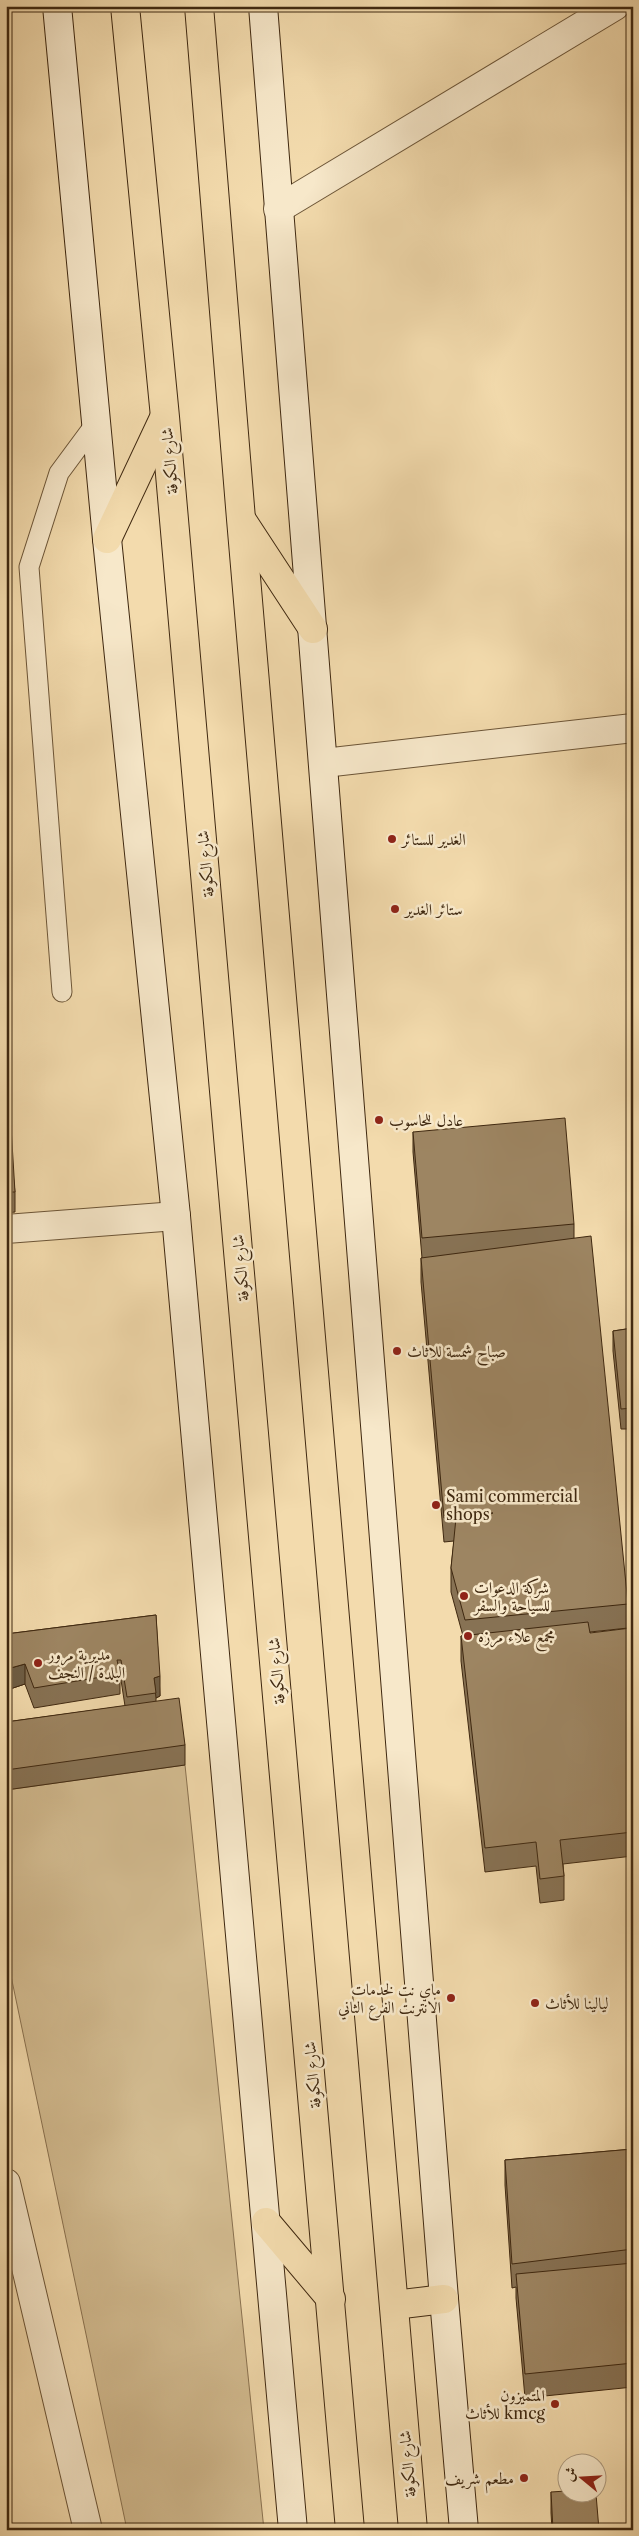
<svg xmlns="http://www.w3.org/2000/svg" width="639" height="2536" viewBox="0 0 639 2536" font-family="'Libre Caslon Text',Amiri,serif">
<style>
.green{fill:#d4bd92;stroke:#8a7251}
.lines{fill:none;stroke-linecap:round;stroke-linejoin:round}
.service-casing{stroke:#6c5537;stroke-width:21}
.minor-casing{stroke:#6c5537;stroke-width:30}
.secondary-casing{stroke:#3f2810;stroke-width:30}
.trunk-casing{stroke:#3f2810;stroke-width:30}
.service{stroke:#f7e8ca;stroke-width:19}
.minor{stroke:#f7e8ca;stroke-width:28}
.secondary{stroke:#f7e8ca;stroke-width:28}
.trunk{stroke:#f3dbad;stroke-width:28}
.wall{fill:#877254;stroke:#3f2810}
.shaded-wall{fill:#6e5d45;stroke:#3f2810}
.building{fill:#9d8562;stroke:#3f2810}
.poi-dot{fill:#8f2418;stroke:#f7e8ca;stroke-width:2}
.labels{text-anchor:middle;stroke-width:5;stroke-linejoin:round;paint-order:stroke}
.street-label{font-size:16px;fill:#3f2810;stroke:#f7e8ca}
.poi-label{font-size:16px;fill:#3f2810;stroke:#f7e8ca;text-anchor:start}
</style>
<rect width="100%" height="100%" fill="#f3dbad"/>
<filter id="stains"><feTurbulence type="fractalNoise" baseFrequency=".004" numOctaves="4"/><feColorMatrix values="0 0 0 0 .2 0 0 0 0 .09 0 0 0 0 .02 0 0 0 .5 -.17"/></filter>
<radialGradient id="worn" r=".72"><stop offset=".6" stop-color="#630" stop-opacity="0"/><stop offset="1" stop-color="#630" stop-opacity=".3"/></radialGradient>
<polygon class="green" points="185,1765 264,2530 127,2530 6,1952 6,1790"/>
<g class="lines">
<defs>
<polyline id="service" points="62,992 29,567 59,473 96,423"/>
<g id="minor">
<polyline points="278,209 615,6"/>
<polyline points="324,763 633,728"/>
<polyline points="6,1229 176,1216"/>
<polyline points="6,2183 88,2530"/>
</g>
<g id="secondary">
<polyline points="57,6 107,539 176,1216 293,2530"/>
<polyline points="263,6 444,2299 464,2530"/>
</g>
<g id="trunk">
<polyline points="125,6 165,417 350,2530"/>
<polyline points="199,6 241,519 413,2530"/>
<polyline points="243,522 313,629"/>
<polyline points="107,539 164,418"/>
<polyline points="266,2222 331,2299"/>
<polyline points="394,2305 444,2299"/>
</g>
</defs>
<use href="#service" class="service-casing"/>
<use href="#minor" class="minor-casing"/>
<use href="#secondary" class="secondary-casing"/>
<use href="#trunk" class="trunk-casing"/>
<use href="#service" class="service"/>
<use href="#minor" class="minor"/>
<use href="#secondary" class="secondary"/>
<use href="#trunk" class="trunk"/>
</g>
<g class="wall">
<polygon points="6,1110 15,1192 15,1212 6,1213"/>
<polygon points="413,1132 574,1224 574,1238 628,1604 628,1628 590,1632 590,1633 633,1642 633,1856 563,1864 564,1876 564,1900 540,1903 536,1866 485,1872 461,1661 461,1636 463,1636 451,1592 451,1568 454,1541 444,1542 421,1282 421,1258 422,1258 413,1152"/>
<polygon points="633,1328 633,1429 621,1429 613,1351 613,1331"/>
<polygon points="633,1511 633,1593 628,1532 628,1512"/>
<polygon points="156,1615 160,1696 156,1698 156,1701 185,1745 185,1765 6,1790 6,1722 125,1706 121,1680 120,1680 120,1694 34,1708 25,1684 7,1690 6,1634"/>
<polygon points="633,2149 633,2387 525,2398 516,2298 516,2287 512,2288 505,2185 505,2160"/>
<polygon points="551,2492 599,2530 552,2530 551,2513"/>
</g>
<g class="shaded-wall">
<polygon points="25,1664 25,1684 7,1690 7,1669"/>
<polygon points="160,1676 160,1696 156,1698 154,1678"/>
</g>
<g class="building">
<polygon points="6,1110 10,1110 15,1192 6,1192"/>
<polygon points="565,1118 574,1224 422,1238 413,1132"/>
<polygon points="591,1236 628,1604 465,1620 451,1568 456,1518 493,1513 444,1518 421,1258"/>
<polygon points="633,1328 633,1408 621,1409 613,1331"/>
<polygon points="633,1511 633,1572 628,1512"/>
<polygon points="156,1615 160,1676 154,1678 156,1693 127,1697 121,1660 117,1660 120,1674 34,1688 25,1664 7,1669 6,1634"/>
<polygon points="588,1622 590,1633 631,1628 633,1642 633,1832 560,1840 564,1876 540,1879 536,1842 485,1848 461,1636"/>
<polygon points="179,1698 185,1745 6,1770 6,1722"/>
<polygon points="633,2149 633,2249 512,2264 505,2160"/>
<polygon points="633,2263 633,2363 525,2374 516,2274"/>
<polygon points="566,2491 566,2494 596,2494 599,2530 553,2530 551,2492"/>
</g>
<g class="poi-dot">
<circle cx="392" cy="839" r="5"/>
<circle cx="395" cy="909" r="5"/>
<circle cx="379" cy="1120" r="5"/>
<circle cx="397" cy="1351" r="5"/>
<circle cx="436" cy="1505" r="5"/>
<circle cx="464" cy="1596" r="5"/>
<circle cx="468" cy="1636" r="5"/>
<circle cx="38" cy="1663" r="5"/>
<circle cx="451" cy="1998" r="5"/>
<circle cx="535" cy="2003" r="5"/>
<circle cx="555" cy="2404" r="5"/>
<circle cx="524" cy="2478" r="5"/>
</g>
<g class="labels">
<g class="street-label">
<text transform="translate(169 461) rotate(-95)" y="6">شارع الكوفة</text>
<text transform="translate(205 864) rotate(-95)" y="6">شارع الكوفة</text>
<text transform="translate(240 1268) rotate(-95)" y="6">شارع الكوفة</text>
<text transform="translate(276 1671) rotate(-95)" y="6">شارع الكوفة</text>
<text transform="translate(312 2075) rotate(-95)" y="6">شارع الكوفة</text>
<text transform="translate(407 2464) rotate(-95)" y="6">شارع الكوفة</text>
</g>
<g class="poi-label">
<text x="402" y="845">الغدير للستائر</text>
<text x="405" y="915">ستائر الغدير</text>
<text x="389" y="1126">عادل للحاسوب</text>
<text x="407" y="1357">صباح شمسة للاثاث</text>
<text x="446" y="1502">Sami commercial<tspan x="446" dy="18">shops</tspan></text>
<text x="474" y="1593">شركة الدعوات<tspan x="474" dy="18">للسياحة والسفر</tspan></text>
<text x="478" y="1642">مجمع علاء مرزه</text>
<text x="48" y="1660">مديرية مرور<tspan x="48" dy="18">البلدة / النجف</tspan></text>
<text x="441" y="1995" text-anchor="end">ماي نت لخدمات<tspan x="441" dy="18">الانترنت الفرع الثاني</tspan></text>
<text x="545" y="2009">ليالينا للأثاث</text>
<text x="545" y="2401" text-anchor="end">المتميزون<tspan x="545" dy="18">للأثاث kmcg</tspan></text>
<text x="514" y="2484" text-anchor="end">مطعم شريف</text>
</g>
</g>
<rect width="639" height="2536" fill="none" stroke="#f3dbad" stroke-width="25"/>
<rect x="8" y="8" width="624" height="2521" fill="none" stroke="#3f2810" stroke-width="2.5"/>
<rect x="12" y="12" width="614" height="2511" fill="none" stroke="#3f2810"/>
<g transform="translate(582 2478) rotate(288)"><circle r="24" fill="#f7e8ca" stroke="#ad9b80"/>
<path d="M0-4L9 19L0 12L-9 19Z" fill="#8f2418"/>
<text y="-8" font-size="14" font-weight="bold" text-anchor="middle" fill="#3f2810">ش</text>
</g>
<rect width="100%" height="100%" filter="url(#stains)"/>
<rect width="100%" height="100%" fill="url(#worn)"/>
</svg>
